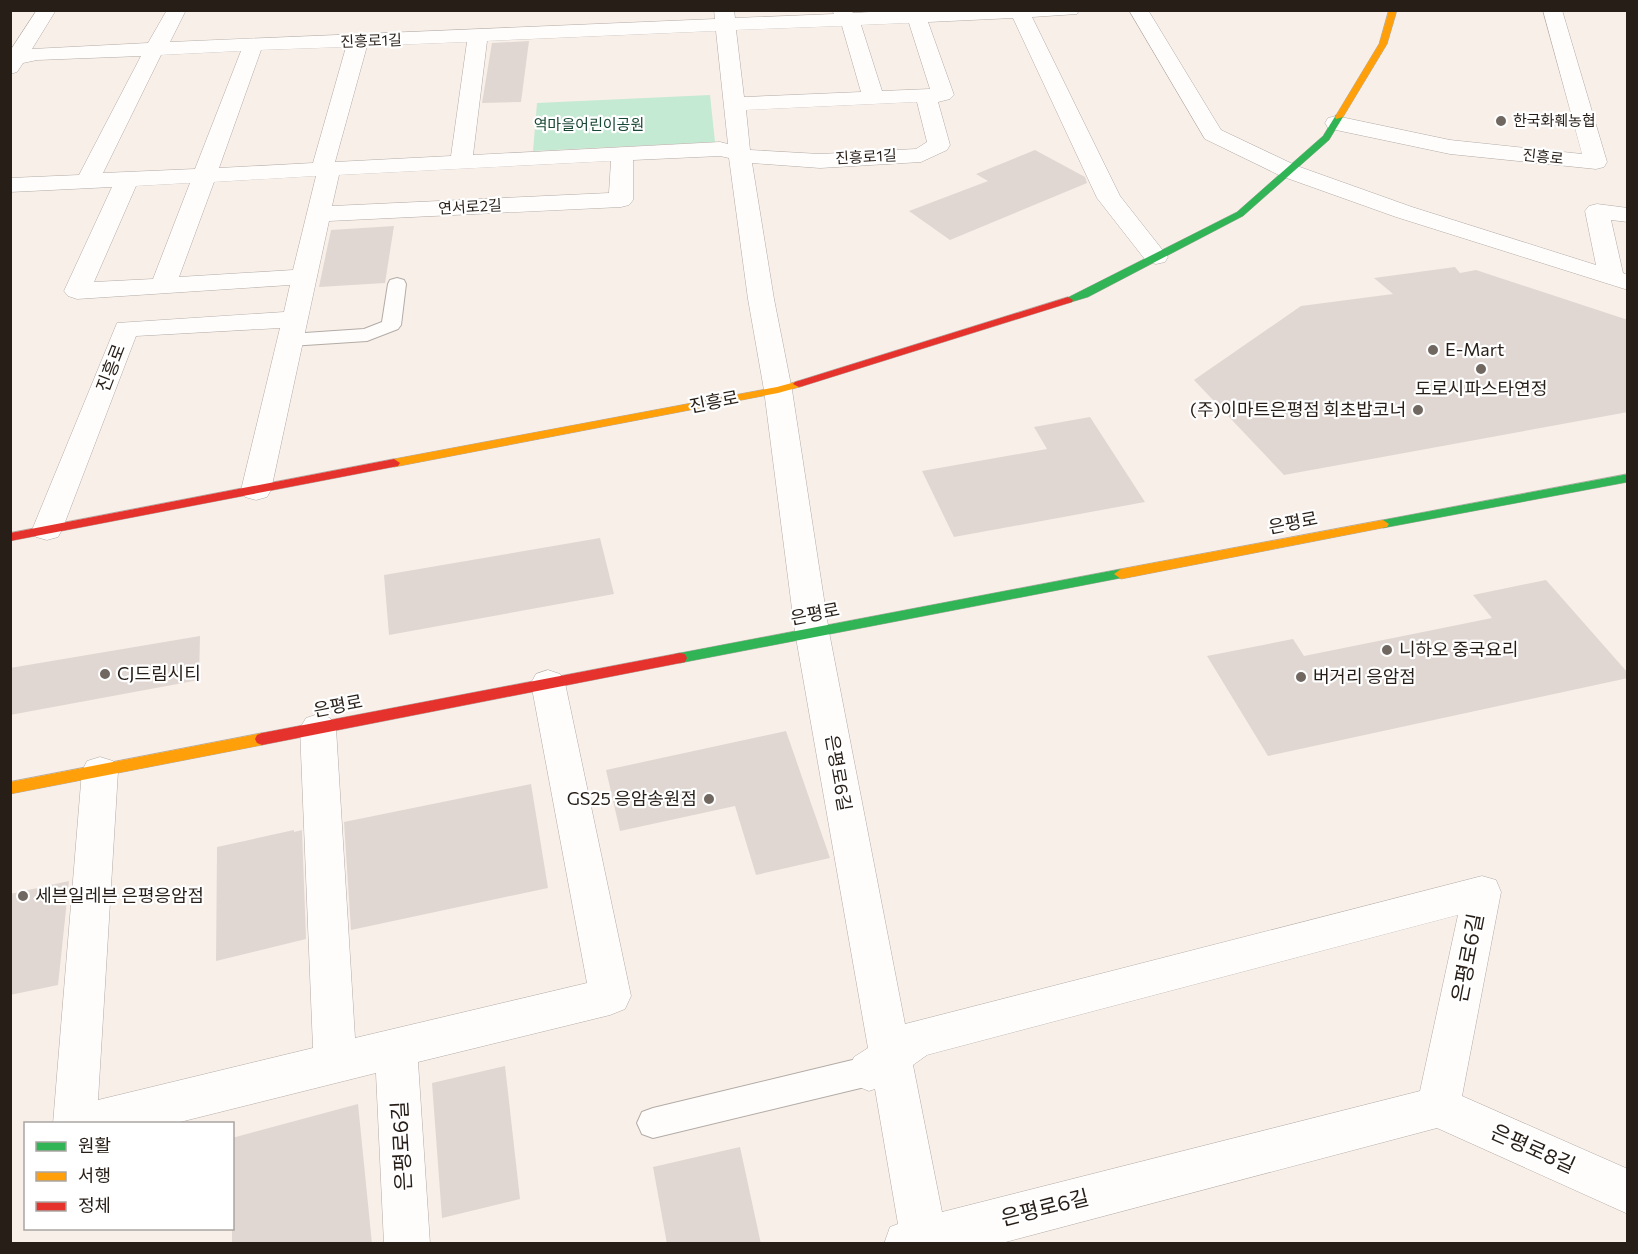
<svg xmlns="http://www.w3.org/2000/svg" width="1638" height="1254" viewBox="0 0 1638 1254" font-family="Commissioner,'Noto Sans KR',sans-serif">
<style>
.green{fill:#c5ead3}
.building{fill:#e1d7d2}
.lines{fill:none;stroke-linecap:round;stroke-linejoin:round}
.lane-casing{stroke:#b3aba5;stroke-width:2}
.street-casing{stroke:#b3aba5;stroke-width:1}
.fast-casing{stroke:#b3aba5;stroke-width:1}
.slow-casing{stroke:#b3aba5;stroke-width:1}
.jam-casing{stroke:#b3aba5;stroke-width:1}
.lane{fill:#fefdfc;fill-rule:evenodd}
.street{fill:#fefdfc;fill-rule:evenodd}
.fast{fill:#30b455;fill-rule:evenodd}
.slow{fill:#ff9f0a;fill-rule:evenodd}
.jam{fill:#e5322d;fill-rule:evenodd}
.poi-dot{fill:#706760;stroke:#fff;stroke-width:2}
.labels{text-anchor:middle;stroke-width:4.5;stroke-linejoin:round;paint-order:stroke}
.far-street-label{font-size:15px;fill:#271e17;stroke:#fff}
.far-poi-label{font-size:15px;fill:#271e17;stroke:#fff;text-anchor:start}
.far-park-label{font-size:15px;fill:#184733;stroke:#fff}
.poi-label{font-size:18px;fill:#271e17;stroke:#fff;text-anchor:start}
.street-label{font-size:18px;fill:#271e17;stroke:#fff}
.near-street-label{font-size:21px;fill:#271e17;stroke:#fff}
</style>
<rect width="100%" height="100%" fill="#f8efe9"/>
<polygon class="green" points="710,95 715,142 533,151 537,103"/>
<g class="building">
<polygon points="529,41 521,102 482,103 492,43"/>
<polygon points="1035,150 1085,177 1087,183 950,240 909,211 988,181 976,174"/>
<polygon points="394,226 385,283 319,287 331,230"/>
<polygon points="1455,267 1460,273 1476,270 1628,320 1628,412 1284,475 1194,380 1301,306 1393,294 1374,278"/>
<polygon points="1090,417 1145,502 954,537 922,471 1047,449 1034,427"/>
<polygon points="600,538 614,594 389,635 384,575"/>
<polygon points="1546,580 1628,673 1628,678 1268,756 1207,656 1293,639 1304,656 1492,618 1473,595"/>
<polygon points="200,636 199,680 10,715 10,668"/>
<polygon points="786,731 830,858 756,875 735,806 620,831 606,770"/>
<polygon points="531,784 548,888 351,930 344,822"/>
<polygon points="294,830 294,832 302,830 306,939 216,961 217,847"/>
<polygon points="69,881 58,985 10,995 10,894"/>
<polygon points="505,1066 520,1199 442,1218 432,1083"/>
<polygon points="358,1104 372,1244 232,1244 232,1138"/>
<polygon points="740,1147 761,1244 667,1244 653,1167"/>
</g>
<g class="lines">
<defs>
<g id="lane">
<polygon points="397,278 404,280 406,284 401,325 398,329 367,341 290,346 283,344 280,340 283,336 290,334 364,329 382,322 388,284 390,280"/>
<polygon points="869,1056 880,1061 885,1071 880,1081 869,1086 653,1138 642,1134 637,1123 642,1112 653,1108"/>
</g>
<g id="street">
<path d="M37,10H56L32,49L148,43L167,10H186L170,42L715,19L714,10H734L735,18L834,14L832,10H851L853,13L905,10H1079L1077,14L1032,17L1120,196L1168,257L1165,262L1156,264L1147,262L1097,198L1013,18L928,22L954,95L950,99L938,102L950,145L947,150L921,162L820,168L752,163L774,299L792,390L829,632L905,1024L1482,876L1496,880L1501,892L1462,1096L1628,1169V1214L1437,1128L998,1244H884L890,1227L898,1224L875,1089L869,1091L854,1085L848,1071L854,1057L868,1048L795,632L764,390L748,299L729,158L720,156L633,160V200L629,205L621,207L329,221L271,490L267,497L256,500L245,497L241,490L280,328L136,336L62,530L58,537L47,540L36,537L32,530L117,323L284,312L290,285L77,299L68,296L64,291L112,187L10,192V178L79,175L141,56L37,60L23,63L17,72L10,74V51ZM909,23L930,89L882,91L861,25ZM842,26L861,92L744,97L736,30ZM716,31L728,144L720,142L473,155L487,41ZM467,42L451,156L335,162L367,46ZM346,47L313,163L219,168L261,50ZM241,51L195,169L103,173L161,55ZM917,102L927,142L916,149L820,154L750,150L746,110ZM611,161L609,193L332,206L339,175ZM316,176L293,270L179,277L214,182ZM190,183L153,279L94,282L136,186ZM1458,915L1420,1091L942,1212L913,1065L927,1055Z"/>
<polygon points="1129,10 1148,10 1221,130 1297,166 1412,207 1596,265 1585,211 1589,206 1597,204 1628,208 1628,222 1611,220 1623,273 1628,275 1628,290 1396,217 1281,176 1205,139"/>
<polygon points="1543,10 1562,10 1607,162 1604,167 1596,169 1450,154 1336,130 1328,128 1325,123 1328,118 1336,116 1450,140 1582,154"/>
<polygon points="548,670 560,674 565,683 631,996 625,1009 610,1015 418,1062 430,1244 384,1244 376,1073 172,1124 53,1124 82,771 87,761 100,757 113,761 118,771 98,1100 313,1048 300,728 306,718 318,714 330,718 336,728 355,1038 587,983 531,683 536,674"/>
</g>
<g id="fast">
<polygon points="1336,115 1343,117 1329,140 1243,216 1088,297 1068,303 1063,300 1237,212 1323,136"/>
<polygon points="1628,474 1628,482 1383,528 1377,524 1383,520"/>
<polygon points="1121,569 1126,571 1128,574 1126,577 680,663 675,662 673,658 675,654 680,653"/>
</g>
<g id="slow">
<polygon points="1389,10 1397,10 1387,44 1343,117 1336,119 1335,117 1379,44"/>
<polygon points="799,381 803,382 803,386 778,393 394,467 388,463 394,459 777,387"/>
<polygon points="1383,520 1389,524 1387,527 1121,579 1114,574 1121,569"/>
<polygon points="262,733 267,735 269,739 267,743 262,745 10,794 10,782"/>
</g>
<g id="jam">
<polygon points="1068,297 1073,300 1072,302 803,386 799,387 793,384 795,382"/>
<polygon points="394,459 400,463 398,466 10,541 10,533"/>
<polygon points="680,653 685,654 687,658 685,662 680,663 262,745 257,743 255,739 257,735 262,733"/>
</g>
</defs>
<use href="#lane" class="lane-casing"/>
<use href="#street" class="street-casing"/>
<use href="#fast" class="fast-casing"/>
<use href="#slow" class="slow-casing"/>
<use href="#jam" class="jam-casing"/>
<use href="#lane" class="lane"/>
<use href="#street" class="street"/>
<use href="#fast" class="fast"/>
<use href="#slow" class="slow"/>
<use href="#jam" class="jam"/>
</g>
<g class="poi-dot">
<circle cx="1501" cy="121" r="6"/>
<circle cx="1433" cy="350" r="6"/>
<circle cx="1481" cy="369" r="6"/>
<circle cx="1418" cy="410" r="6"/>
<circle cx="1387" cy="650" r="6"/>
<circle cx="105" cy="674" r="6"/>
<circle cx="1301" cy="677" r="6"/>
<circle cx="709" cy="799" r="6"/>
<circle cx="23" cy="896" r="6"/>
</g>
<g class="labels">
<g class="far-street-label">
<text transform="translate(371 41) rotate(-2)" y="5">진흥로1길</text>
<text transform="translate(866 157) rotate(-3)" y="5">진흥로1길</text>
<text transform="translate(1543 157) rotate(6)" y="5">진흥로</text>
<text transform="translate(470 207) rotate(-3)" y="5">연서로2길</text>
</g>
<g class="far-poi-label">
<text x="1513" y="126">한국화훼농협</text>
</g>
<g class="far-park-label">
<text x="589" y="130">역마을어린이공원</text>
</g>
<g class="poi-label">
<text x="1445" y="356">E-Mart</text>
<text x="1481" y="395" text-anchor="middle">도로시파스타연정</text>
<text x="1406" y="416" text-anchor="end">(주)이마트은평점 회초밥코너</text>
<text x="1399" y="656">니하오 중국요리</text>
<text x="117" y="680">CJ드림시티</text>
<text x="1313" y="683">버거리 응암점</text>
<text x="697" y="805" text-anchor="end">GS25 응암송원점</text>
<text x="35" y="902">세븐일레븐 은평응암점</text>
</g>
<g class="street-label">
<text transform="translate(111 368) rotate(-69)" y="6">진흥로</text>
<text transform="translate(714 402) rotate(-11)" y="6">진흥로</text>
<text transform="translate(1293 523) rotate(-11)" y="6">은평로</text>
<text transform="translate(815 614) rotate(-11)" y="6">은평로</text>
<text transform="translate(338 706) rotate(-11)" y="6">은평로</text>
<text transform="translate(838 773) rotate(80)" y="6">은평로6길</text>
</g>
<g class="near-street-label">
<text transform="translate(1468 958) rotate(-79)" y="7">은평로6길</text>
<text transform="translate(402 1146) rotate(-93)" y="7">은평로6길</text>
<text transform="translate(1533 1149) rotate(24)" y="7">은평로8길</text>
<text transform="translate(1045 1208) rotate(-14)" y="7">은평로6길</text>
</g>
</g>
<rect width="1638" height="1254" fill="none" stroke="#271e17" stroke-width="24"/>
<rect x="24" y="1122" width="210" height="108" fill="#ffffff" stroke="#a9a5a2" stroke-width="1.5"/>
<rect x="36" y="1142" width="30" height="9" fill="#30b455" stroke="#a9a5a2" stroke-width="1.5"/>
<text x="78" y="1152" font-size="18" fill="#271e17">원활</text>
<rect x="36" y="1172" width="30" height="9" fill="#ff9f0a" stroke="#a9a5a2" stroke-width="1.5"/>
<text x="78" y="1182" font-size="18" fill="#271e17">서행</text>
<rect x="36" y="1202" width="30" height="9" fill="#e5322d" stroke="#a9a5a2" stroke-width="1.5"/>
<text x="78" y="1212" font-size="18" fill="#271e17">정체</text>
</svg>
